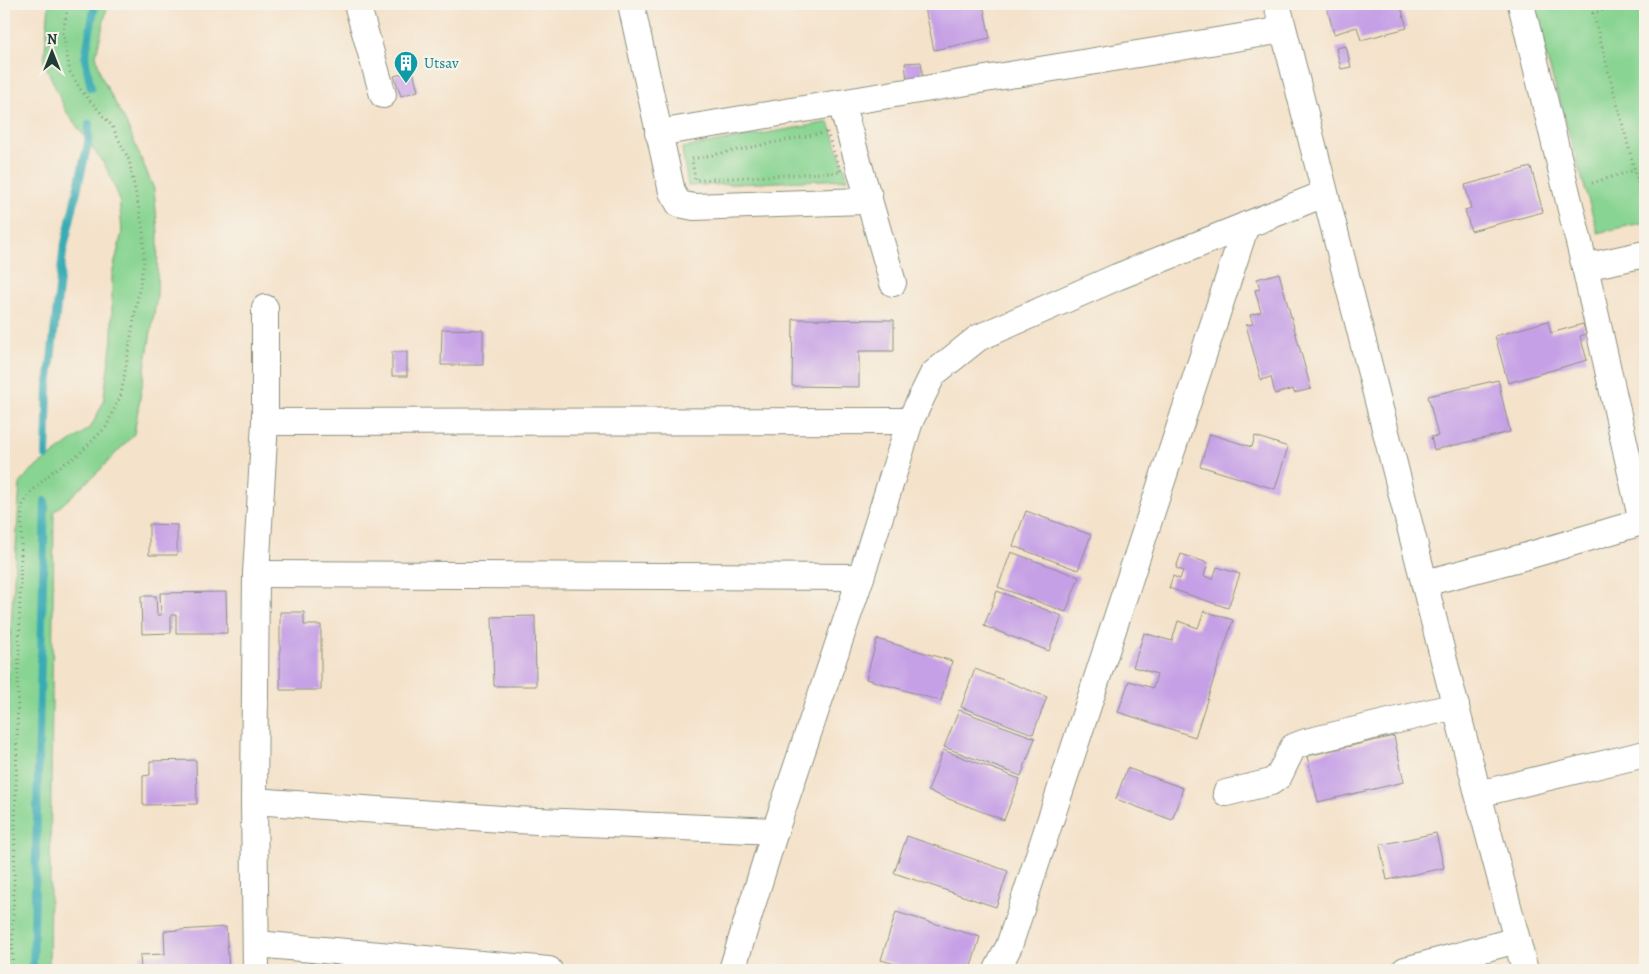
<svg xmlns="http://www.w3.org/2000/svg" width="1649" height="974" viewBox="0 0 1649 974" font-family="Alegreya,serif">
<style>
.green{fill:#88d492;stroke:#548863}
.lines{fill:none;stroke-linecap:round;stroke-linejoin:round}
.stream{stroke:#39abb4;stroke-width:8}
.building{fill:#c6a0e6}
.minor-casing{stroke:#8a907f;stroke-width:28}
.path{stroke:#8a907f;stroke-width:3;stroke-dasharray:1 4;stroke-linecap:butt}
.minor{stroke:#fff;stroke-width:26}
.labels{text-anchor:middle;stroke-width:5;stroke-linejoin:round;paint-order:stroke}
.culture-label{font-size:15px;fill:#0d838f;stroke:#f7f3e8;text-anchor:start}
</style>
<rect width="100%" height="100%" fill="#f7f3e8"/>
<filter id="ink" filterUnits="userSpaceOnUse"><feTurbulence type="fractalNoise" baseFrequency=".02" numOctaves="2"/><feDisplacementMap in="SourceGraphic" scale="10" xChannelSelector="R" yChannelSelector="G"/><feConvolveMatrix kernelMatrix="1 2 1 2 8 2 1 2 1" color-interpolation-filters="sRGB"/></filter>
<filter id="wash" filterUnits="userSpaceOnUse"><feTurbulence type="fractalNoise" baseFrequency=".0096" numOctaves="4" result="noise"/><feDisplacementMap in="SourceGraphic" scale="20" xChannelSelector="R" yChannelSelector="G"/><feGaussianBlur stdDeviation="1.12" result="paint"/><feColorMatrix in="noise" values="0 0 0 0 0 0 0 0 0 0 0 0 0 0 0 0 0 1.4 0 .05"/><feComposite in="paint" operator="in"/></filter>
<g filter="url(#wash)">
<rect width="100%" height="100%" fill="#f4e2ca"/>
<g class="green">
<polygon points="49,4 108,4 96,55 101,76 126,123 154,189 158,232 157,296 134,434 100,470 54,512 49,970 4,970 4,739 20,484 29,472 91,427 103,403 112,339 112,275 122,232 119,197 106,167 66,111 44,62"/>
<polygon points="1531,4 1645,4 1645,222 1598,233"/>
<polygon points="829,122 848,179 688,186 682,148"/>
</g>
<g class="lines">
<g class="stream">
<polyline points="91,88 85,58 95,4"/>
<polyline points="46,456 48,387 63,252 88,143 89,124"/>
<polyline points="33,970 45,501"/>
</g>
</g>
<g id="blocks">
<g class="building">
<polygon points="924,4 983,4 990,38 934,50"/>
<polygon points="1326,4 1400,4 1407,28 1361,40 1357,27 1334,34"/>
<polygon points="1346,46 1351,67 1341,69 1336,48"/>
<polygon points="921,62 923,80 907,81 905,63"/>
<polygon points="413,71 418,91 401,96 394,76"/>
<polygon points="1531,167 1543,212 1471,231 1465,210 1471,208 1465,185"/>
<polygon points="1279,273 1311,389 1294,393 1293,389 1275,394 1271,377 1261,380 1246,325 1253,324 1250,315 1261,312 1255,290 1260,289 1257,279"/>
<polygon points="793,319 894,320 894,351 859,351 859,387 792,386"/>
<polygon points="1548,321 1551,333 1583,324 1586,334 1580,336 1587,360 1508,383 1495,336"/>
<polygon points="442,329 483,330 483,365 441,365"/>
<rect x="392" y="352" width="15" height="24"/>
<polygon points="1498,380 1510,432 1434,450 1431,437 1438,436 1428,396"/>
<polygon points="1210,434 1252,447 1255,436 1288,447 1275,489 1200,466"/>
<polygon points="1026,511 1091,535 1078,570 1013,546"/>
<polygon points="149,524 177,525 177,555 149,555"/>
<polygon points="1011,552 1079,577 1066,612 998,587"/>
<polygon points="1181,554 1208,563 1204,576 1213,579 1217,567 1240,574 1228,608 1169,588 1173,576 1180,579 1183,571 1176,568"/>
<polygon points="997,591 1062,616 1049,651 984,626"/>
<polygon points="226,592 227,633 176,633 176,615 171,615 171,633 142,634 141,596 156,596 157,615 161,615 160,593"/>
<polygon points="1204,611 1233,620 1195,737 1118,712 1129,681 1153,688 1157,674 1133,667 1144,633 1172,641 1178,621 1198,628"/>
<polygon points="280,612 304,612 304,625 321,625 321,690 280,690"/>
<polygon points="535,616 536,686 494,686 492,617"/>
<polygon points="877,639 952,661 941,701 866,679"/>
<polygon points="975,669 1047,697 1033,734 961,707"/>
<polygon points="959,710 1035,738 1021,776 944,747"/>
<polygon points="1394,736 1404,782 1318,802 1307,756"/>
<polygon points="943,750 1020,779 1004,820 928,791"/>
<polygon points="196,760 197,804 143,805 143,776 150,775 150,761"/>
<polygon points="1127,768 1183,788 1172,820 1116,799"/>
<polygon points="1436,833 1444,868 1387,880 1380,845"/>
<polygon points="907,836 1008,871 996,907 894,873"/>
<polygon points="896,912 980,937 970,970 916,970 881,960"/>
<polygon points="226,927 229,970 141,970 140,955 165,954 164,931"/>
</g>
</g>
</g>
<g filter="url(#ink)">
<use href="#blocks" fill-opacity="0" stroke="#8a907f" stroke-width="1"/>
<g class="lines">
<defs>
<g id="minor">
<polyline points="357,4 383,95"/>
<polyline points="631,4 672,192 679,204 694,207 863,201 869,196"/>
<polyline points="1277,4 1478,794 1525,970"/>
<polyline points="1521,4 1585,267 1642,522"/>
<polyline points="841,103 893,283"/>
<polyline points="658,133 1283,30"/>
<polyline points="1585,267 1645,254"/>
<polyline points="265,308 265,422"/>
<polyline points="256,574 861,577"/>
<polyline points="1425,583 1527,556 1645,521"/>
<polyline points="1226,793 1271,782 1279,776 1293,747 1306,742 1456,706"/>
<polyline points="1478,794 1645,754"/>
<polyline points="254,801 515,820 775,831"/>
<polyline points="256,944 549,970"/>
<polyline points="256,970 254,801 256,574 265,422 910,421"/>
<polyline points="732,970 775,831 861,577 910,421 933,374 978,338 1117,277 1324,194"/>
<polyline points="997,970 1009,946 1246,225"/>
<polyline points="1405,970 1517,940"/>
</g>
</defs>
<use href="#minor" class="minor-casing"/>
<g class="path">
<polyline points="1627,4 1593,13 1641,194 1645,193"/>
<polygon points="827,132 841,172 695,180 692,159"/>
<polyline points="1592,183 1635,170"/>
<polyline points="12,970 22,506 29,494 54,470 77,456 106,427 121,395 144,261 143,229 129,160 112,126 81,90 70,72 63,33 68,4"/>
</g>
<use href="#minor" class="minor"/>
</g>
</g>
<defs>
<symbol id="building-pin" viewBox="-11 -11 22 30"><path d="M0 17L-7.5 6A9.5 9.5 0 1 1 7.5 6Z" fill="#0f9aa8" stroke="#f7f3e8"/><path d="M-4-6H4V6H1V3H-1V6H-4ZM-2.5-4.3h1.7v1.8h-1.7ZM.8-4.3h1.7v1.8H.8ZM-2.5-1h1.7V.8h-1.7ZM.8-1h1.7V.8H.8Z" fill="#fff"/></symbol>
</defs>
<g fill-rule="evenodd">
<use href="#building-pin" x="392" y="49" width="28" height="38"/>
</g>
<g class="labels">
<g class="culture-label">
<text x="424" y="68">Utsav</text>
</g>
</g>
<rect width="1649" height="974" fill="none" stroke="#f7f3e8" stroke-width="20"/>
<g transform="translate(52 52)" stroke="#f7f3e8" stroke-width="4" paint-order="stroke">
<path d="M0-4L9 19L0 12L-9 19Z" fill="#1f3d34"/>
<text y="-8" font-size="14" font-weight="bold" text-anchor="middle" fill="#1f3d34">N</text>
</g>
</svg>
